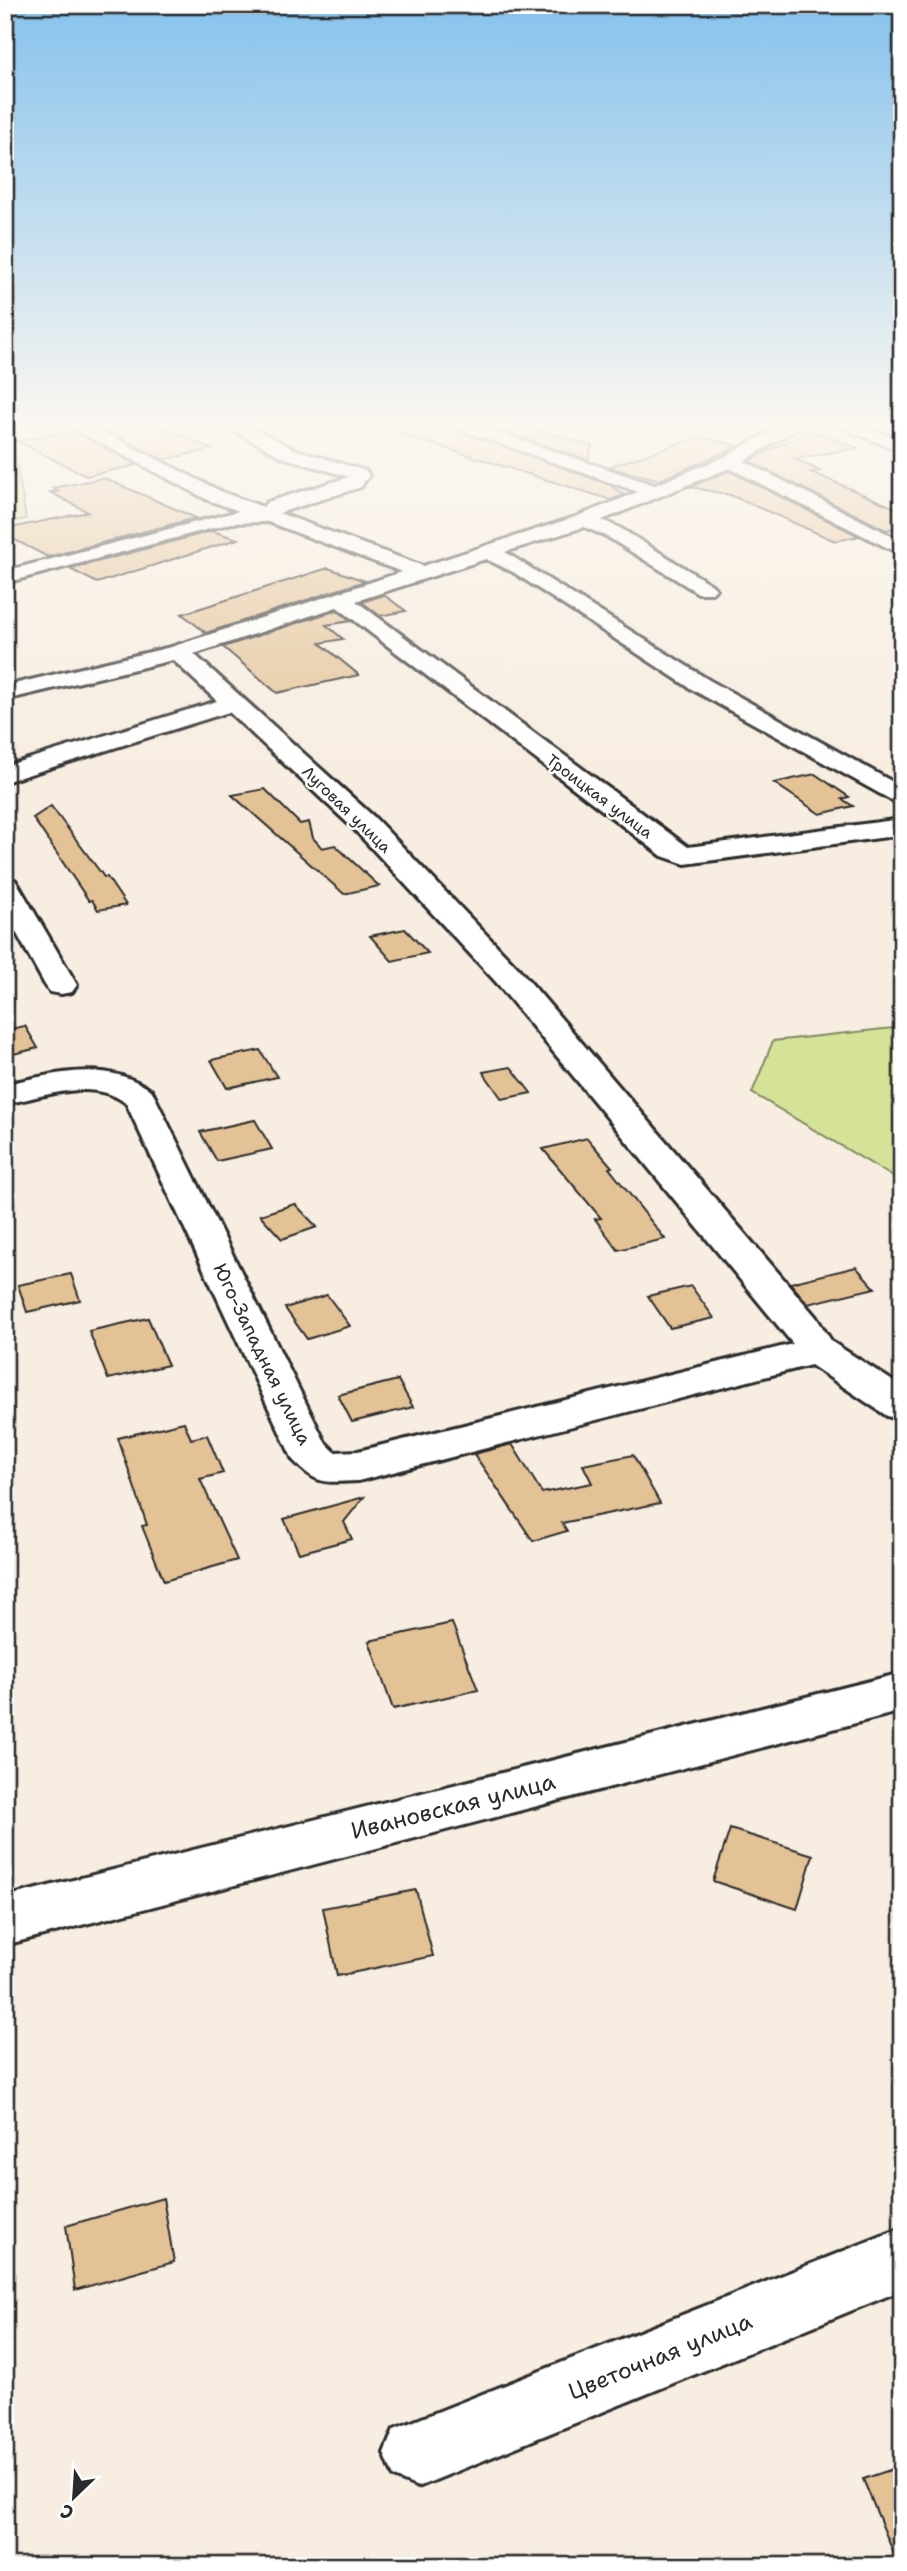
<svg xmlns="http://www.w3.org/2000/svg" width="907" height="2571" viewBox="0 0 907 2571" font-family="'Shantell Sans',sans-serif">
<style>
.green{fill:#d4e397;stroke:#808761;stroke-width:2}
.building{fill:#e3c296;stroke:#2b2b2b;stroke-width:2}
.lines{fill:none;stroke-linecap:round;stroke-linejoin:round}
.minor-casing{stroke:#2b2b2b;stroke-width:6}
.minor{fill:#fff;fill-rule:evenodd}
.labels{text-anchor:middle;stroke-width:5;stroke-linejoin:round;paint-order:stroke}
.far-street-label{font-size:16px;fill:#2b2b2b;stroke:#fff}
.street-label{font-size:19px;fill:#2b2b2b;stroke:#fff}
.near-street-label{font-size:23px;fill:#2b2b2b;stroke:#fff}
</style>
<rect width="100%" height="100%" fill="#f7ede0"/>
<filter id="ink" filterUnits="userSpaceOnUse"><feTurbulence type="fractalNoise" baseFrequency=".0143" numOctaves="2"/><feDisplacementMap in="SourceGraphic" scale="14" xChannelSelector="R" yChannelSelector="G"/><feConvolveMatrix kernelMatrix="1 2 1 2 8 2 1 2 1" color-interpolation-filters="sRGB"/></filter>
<g filter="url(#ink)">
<g class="green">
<polygon points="5,449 15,454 26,519 5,523"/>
<polygon points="902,1027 902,1182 752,1093 773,1041"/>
</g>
<g class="building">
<polygon points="115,424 156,424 212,449 163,460 99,427"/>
<polygon points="395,424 443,424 610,485 624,495 611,500 394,432"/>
<polygon points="480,424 517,424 592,446 588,460"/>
<polygon points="810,430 858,448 795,459 820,471 811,472 902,511 902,526 886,530 749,461"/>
<polygon points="74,431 137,465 86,476 17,441"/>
<polygon points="700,437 738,446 660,480 608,467"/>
<polygon points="729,471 859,536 835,541 730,495 690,487"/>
<polygon points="104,478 196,518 48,557 5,535 5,529 88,512 50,492 58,491 53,488"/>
<polygon points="212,531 238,539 97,583 70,569"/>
<polygon points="328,568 365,581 206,633 182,614"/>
<polygon points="384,595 406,611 380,616 362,602"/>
<polygon points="337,610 351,621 326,625 343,639 320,643 359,675 277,693 223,647"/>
<polygon points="815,774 849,797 842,799 853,806 820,814 774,783"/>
<polygon points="265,789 300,824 309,822 313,838 322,848 335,845 379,886 344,894 232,795"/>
<polygon points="51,806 104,877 107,877 126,905 98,910 92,900 89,901 33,818"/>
<polygon points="405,929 428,953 392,961 370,936"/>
<polygon points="25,1026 38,1048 5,1056 5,1030"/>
<polygon points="260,1050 277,1077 227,1088 211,1060"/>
<polygon points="511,1067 531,1093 502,1099 483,1072"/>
<polygon points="255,1120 272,1149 217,1161 200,1132"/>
<polygon points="587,1138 612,1167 609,1168 665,1239 618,1250 595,1219 601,1218 543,1149"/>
<polygon points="295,1204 317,1227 282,1239 260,1215"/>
<polygon points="856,1267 875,1288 808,1304 790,1283"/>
<polygon points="71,1274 80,1300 27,1312 18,1285"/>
<polygon points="691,1286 714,1318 670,1328 648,1296"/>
<polygon points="327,1295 350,1326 307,1339 285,1308"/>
<polygon points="148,1318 168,1365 108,1379 89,1331"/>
<polygon points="398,1380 413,1407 352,1422 338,1395"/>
<polygon points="184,1422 191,1439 207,1435 223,1473 200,1479 237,1560 164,1581 142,1526 147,1525 118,1438"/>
<polygon points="512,1444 542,1493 592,1483 583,1465 633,1455 660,1503 562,1523 567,1531 533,1541 474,1454"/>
<polygon points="364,1497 344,1522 352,1539 299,1553 284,1519"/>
<polygon points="452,1623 478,1690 393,1709 369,1641"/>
<polygon points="730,1829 813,1855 797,1909 713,1881"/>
<polygon points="416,1890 433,1956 337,1976 323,1908"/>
<polygon points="163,2198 174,2262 75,2290 66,2226"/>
<polygon points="902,2466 902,2566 899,2566 863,2479"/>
</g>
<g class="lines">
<defs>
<g id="minor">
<path d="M65,424H87L222,492L263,507L267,502L349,477L282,457L222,424H244L294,449L366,471L369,475L361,487L279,513L423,566L578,516L638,492L445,424H471L655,485L724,457L784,424H805L744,461L902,541V555L729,468L602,520L620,528L712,585L716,589L712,593H698L606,536L584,527L505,552L709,680L902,787V806L693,690L513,572L486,559L356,601L688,847L902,819V835L685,864L662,856L337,607L194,654L374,817L518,968L816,1317L832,1342L902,1387V1420L887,1416L811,1365L358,1481C324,1482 318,1486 293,1460L126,1103C91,1077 44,1097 5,1104V1084C56,1074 107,1058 152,1091L325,1442L335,1452L358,1451L793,1344L496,982L354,829L229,712L5,782V766L217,701L173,660L5,700V686L171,647L402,572L268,522L232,523L5,583V571L239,511L208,500Z"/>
<polygon points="833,424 857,424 902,441 902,452"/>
<polygon points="5,877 15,880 19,886 77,985 72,992 61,994 50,992 45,985 5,912"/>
<polygon points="902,1673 902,1711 5,1945 5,1897"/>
<polygon points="902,2228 902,2290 418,2487 394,2477 384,2453 394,2429"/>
</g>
</defs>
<use href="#minor" class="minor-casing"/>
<use href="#minor" class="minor"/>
</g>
</g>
<linearGradient id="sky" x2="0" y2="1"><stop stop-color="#86c2ed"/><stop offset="0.54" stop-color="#fbf7f1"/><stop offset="1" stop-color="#fbf7f1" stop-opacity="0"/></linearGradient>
<rect width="907" height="784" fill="url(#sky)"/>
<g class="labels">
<g class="far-street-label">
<text transform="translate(600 796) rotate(37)" y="6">Троицкая улица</text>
<text transform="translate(347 809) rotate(44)" y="6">Луговая улица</text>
</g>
<g class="street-label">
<text transform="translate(263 1354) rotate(64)" y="7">Юго-Западная улица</text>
</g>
<g class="near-street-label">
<text transform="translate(453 1806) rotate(-14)" y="8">Ивановская улица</text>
<text transform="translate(660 2356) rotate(-22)" y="8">Цветочная улица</text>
</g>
</g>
<rect width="907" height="2571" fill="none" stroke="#fff" stroke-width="28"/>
<rect x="14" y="14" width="879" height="2543" fill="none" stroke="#2b2b2b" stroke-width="2.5" filter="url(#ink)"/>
<g transform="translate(74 2497) rotate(205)" stroke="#ffffff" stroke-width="5" paint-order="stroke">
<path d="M0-5L12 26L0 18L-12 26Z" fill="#2b2b2b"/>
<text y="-10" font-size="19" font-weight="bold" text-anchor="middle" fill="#2b2b2b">С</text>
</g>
</svg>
